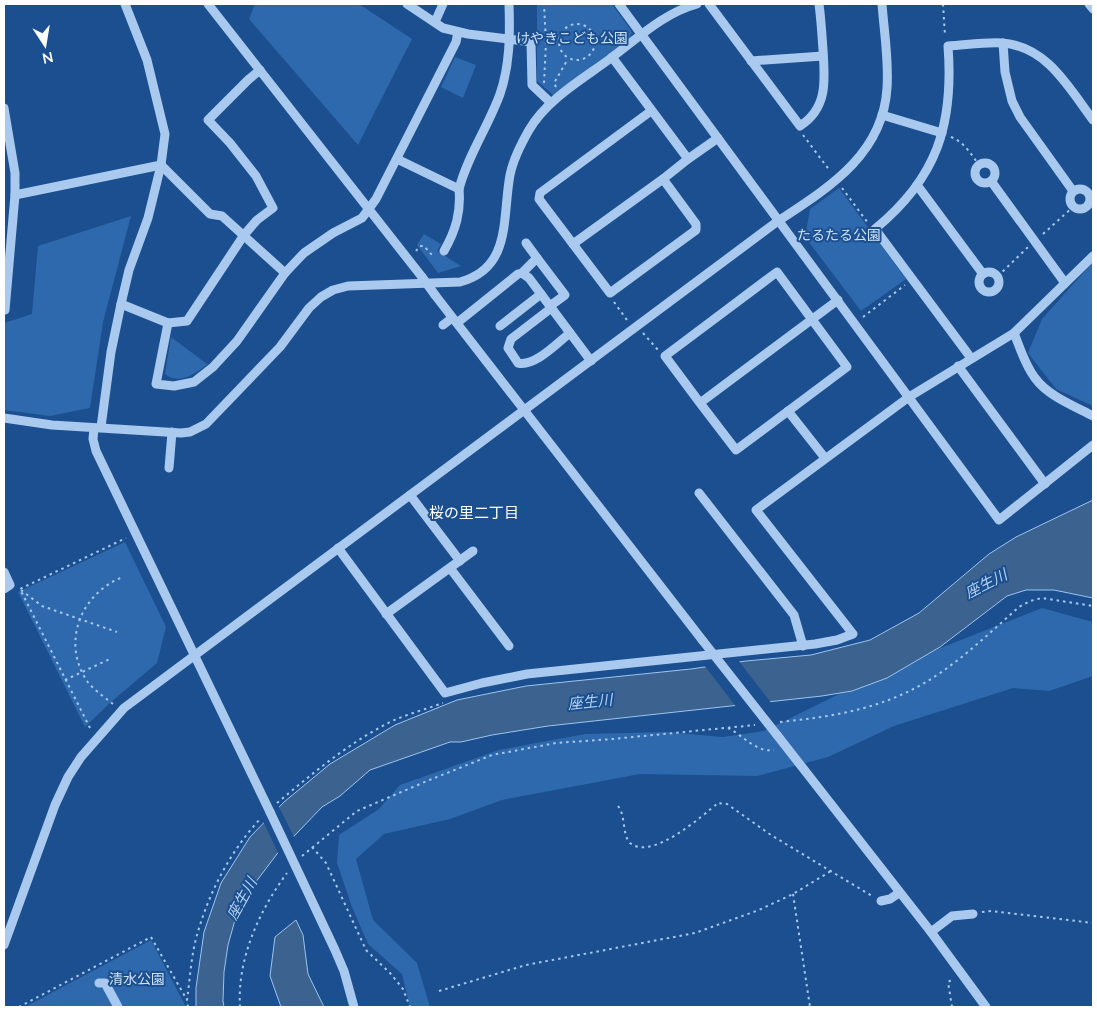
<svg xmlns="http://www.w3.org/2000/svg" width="1097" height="1011" viewBox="0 0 1097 1011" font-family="Lato,'Noto Sans JP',sans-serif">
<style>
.green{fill:#2e69ad}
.water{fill:#3c6290;stroke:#9cc4f0}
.pier{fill:#1b4f8f}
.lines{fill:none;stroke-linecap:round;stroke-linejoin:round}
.path{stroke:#a9c9ee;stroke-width:2;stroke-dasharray:2.5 4;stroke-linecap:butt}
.minor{stroke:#a9c9ee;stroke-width:9}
.minor-bridge{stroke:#a9c9ee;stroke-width:9}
.labels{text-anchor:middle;stroke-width:4;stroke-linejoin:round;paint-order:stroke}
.park-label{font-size:14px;fill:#cfe3fa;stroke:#1b4f8f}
.neighbourhood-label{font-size:15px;fill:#fff;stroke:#1b4f8f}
.water-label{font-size:15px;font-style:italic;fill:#b5d3f5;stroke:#1b4f8f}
</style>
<rect width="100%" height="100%" fill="#1b4f8f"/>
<g class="green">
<polygon points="255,4 359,4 412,39 358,145 249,19"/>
<polygon points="537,4 612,4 630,29 632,33 629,39 553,95 537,81"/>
<polygon points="455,57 476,65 463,98 441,87"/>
<polygon points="839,188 906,279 861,311 805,237 810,209"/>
<polygon points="131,216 103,322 90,408 50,416 4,410 4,323 32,314 38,246"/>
<polygon points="424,234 441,244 437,251 461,266 438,273 417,245"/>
<polygon points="1093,262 1093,406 1056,389 1028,353 1042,319"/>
<path d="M171,337L207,364H208C196,373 179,386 165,374Z"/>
<polygon points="125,542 166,627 157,663 111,702 85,727 18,592"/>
<polygon points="1042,608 1093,622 1093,676 1049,691 1013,688 894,726 828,757 757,776 640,774 502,800 450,819 384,834 356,859 373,920 417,963 430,1007 410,1007 402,974 368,944 352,907 337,863 339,835 379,809 400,785 499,750 585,734 666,732 723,737 764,731 900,664"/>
<polygon points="151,940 186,1007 25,1007"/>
</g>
<g class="water">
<polygon points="1093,500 1093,598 1054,590 1026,590 1007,596 940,647 887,678 852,691 822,696 548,726 492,735 461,742 450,742 370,770 340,796 322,807 277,854 246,895 235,920 228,945 224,972 223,1001 224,1007 196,1007 196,988 204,932 221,883 250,837 284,802 330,764 395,725 457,700 526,686 691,669 746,661 811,655 870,640 919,613 989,554 1016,537"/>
<polygon points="296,920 303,935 308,974 324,1007 281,1007 270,976 275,937"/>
</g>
<g class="pier">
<polygon points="738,660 772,704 737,708 704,665"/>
<polygon points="278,805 295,839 279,855 263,821"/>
</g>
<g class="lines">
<g class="path">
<polyline points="943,4 945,36"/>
<circle cx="577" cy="42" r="18"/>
<polyline points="595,40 624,34"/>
<polyline points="547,43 559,43"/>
<polyline points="544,83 546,43 544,4"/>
<polyline points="556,87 554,83 568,59"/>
<polyline points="803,135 830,171"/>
<path d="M951,137C964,142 971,154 979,165"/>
<polyline points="842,188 868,223"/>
<polyline points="1043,234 1073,207"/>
<polyline points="416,251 420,246 424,246 432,255 435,256"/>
<polyline points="998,276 1028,247"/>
<polyline points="614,302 627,320"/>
<polyline points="863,317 905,285"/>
<polyline points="643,333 658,350"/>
<polyline points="21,590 42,606 117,632"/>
<polyline points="65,680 112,658"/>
<path d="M113,704C104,697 94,690 87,681C61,642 81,593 123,577"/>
<path d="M780,722C840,716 892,707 943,671C970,652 994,629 1019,607L1030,601L1042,598L1093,606"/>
<polyline points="90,728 20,589 126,538"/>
<path d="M728,728C743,735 756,753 774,750"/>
<path d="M277,803C313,773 350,742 392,721C408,714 426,709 443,703"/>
<path d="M618,806C626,816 622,835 630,843C652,861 702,816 718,803L727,804L771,835L872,896"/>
<polyline points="312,847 326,863 366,950 390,973 403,989 410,1007"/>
<polyline points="302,856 357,811 427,781 492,755 556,743 613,739 755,725"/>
<polyline points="793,894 810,1007"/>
<polyline points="982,912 991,911 1093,923"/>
<polyline points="439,991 526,965 695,933 759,910 793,894 831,871"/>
<polyline points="19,1007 151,937 187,1000"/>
<path d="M188,1007L187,1000C190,979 191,956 197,935C209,892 231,850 261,818"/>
<path d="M240,1007C237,959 259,911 287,873"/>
<polyline points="952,1007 948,982 953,979"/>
</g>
<g class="minor">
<polyline points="208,4 422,277"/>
<polyline points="407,4 443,28 468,34 531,42 532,85 551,103"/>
<polyline points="619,4 999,520 1093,445"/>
<path d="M709,4L800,126C828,108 825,80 823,50C822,35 821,19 819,4"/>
<polyline points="1089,4 1093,9"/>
<polyline points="435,22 443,4"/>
<polyline points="1003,43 1005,72 1012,101 1020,117 1073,191"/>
<polyline points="612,57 688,159 718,138"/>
<polyline points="751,61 823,56"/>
<polyline points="4,108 15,173 15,195 5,310"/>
<polyline points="651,111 540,193 539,199 610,293 696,230 696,224 663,179 688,159"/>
<polyline points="882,115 942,133"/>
<path d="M397,159L459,189C468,155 488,127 500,94C510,65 510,35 509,4"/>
<circle cx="985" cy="173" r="10"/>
<polyline points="161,165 210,214 222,216 285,273"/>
<polyline points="991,181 1065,283"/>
<polyline points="917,185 983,274"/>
<circle cx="1080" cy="199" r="10"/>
<polyline points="15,195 161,165"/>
<polyline points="526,243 537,258"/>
<polyline points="573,244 663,179"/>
<path d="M444,251C456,230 461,212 459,189"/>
<circle cx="989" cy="282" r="10"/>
<polyline points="522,273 537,258 565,295 550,306"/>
<polyline points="435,295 703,641"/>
<polyline points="121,304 168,323 187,321 244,235 257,220 273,208 256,176 230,143 208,120 248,80 260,70"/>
<path d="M550,309L511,339L508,348L518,363C535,367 557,343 570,333"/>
<polyline points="168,323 156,384 174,386 194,382 213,367 237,341 285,273 304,253 333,233 362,218 376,199 456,42 458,32"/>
<polyline points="457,323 518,274 522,273 529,278 591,361"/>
<polyline points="443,325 452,318"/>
<polyline points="500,326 541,294"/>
<path d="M1014,333C1020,348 1025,365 1035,378C1048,396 1074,406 1093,416"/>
<path d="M971,358L875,229C937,178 954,125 948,46C966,45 984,42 1002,43C1047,46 1069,88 1093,120"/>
<polyline points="958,366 1045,484"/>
<polyline points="700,403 736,450 847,367 777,272 665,356 700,403 838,300"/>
<polyline points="788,411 825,458"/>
<path d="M4,418L52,425L181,433L190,432L206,424L280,347L309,308L321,297L333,290L348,286L460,282C512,268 502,218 510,175C513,160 521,144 529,130C547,99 583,79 611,58C638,38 664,13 697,4"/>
<polyline points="101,427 111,352 121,304 129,270 148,218 161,165 165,134 147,60 125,4"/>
<polyline points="94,428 93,439 96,451 270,812"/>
<polyline points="169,468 172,432"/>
<polyline points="699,493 794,615 803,646"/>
<polyline points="410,495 460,561"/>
<polyline points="338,548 445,693 482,683 527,674 815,644 837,640 853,634 756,510 909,397 1014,333 1093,256"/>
<polyline points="450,568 509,646"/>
<polyline points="4,572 10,585 4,589"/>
<polyline points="386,614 473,551"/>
<polyline points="777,735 931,932 986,1007"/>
<polyline points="881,901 890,899 899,893"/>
<polyline points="931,932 952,916 973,914"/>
<path d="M4,945L55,805L68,777L81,757L124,708L778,221C828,188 883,155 887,88C889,60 884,31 882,4"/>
<polyline points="99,983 105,983 118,1007"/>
</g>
<g class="minor-bridge">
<polyline points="422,277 435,295"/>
<polyline points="703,641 777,735"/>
<polyline points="270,812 335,950 344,971 354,1007"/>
</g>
</g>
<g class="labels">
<g class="park-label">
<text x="572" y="43">けやきこども公園</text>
<text x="839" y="240">たるたる公園</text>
<text x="137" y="984">清水公園</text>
</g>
<g class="neighbourhood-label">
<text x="474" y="518">桜の里二丁目</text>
</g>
<g class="water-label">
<text transform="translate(986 584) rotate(-27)" y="5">座生川</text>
<text transform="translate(590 702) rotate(-6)" y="5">座生川</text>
<text transform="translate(242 899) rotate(-61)" y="5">座生川</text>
</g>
</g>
<rect width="1097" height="1011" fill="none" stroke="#ffffff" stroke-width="10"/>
<g transform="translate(45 45) rotate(168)" stroke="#1b4f8f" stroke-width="4" paint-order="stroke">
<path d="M0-4L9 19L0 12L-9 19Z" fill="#ffffff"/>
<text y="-8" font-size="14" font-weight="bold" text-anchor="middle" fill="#ffffff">N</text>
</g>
</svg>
